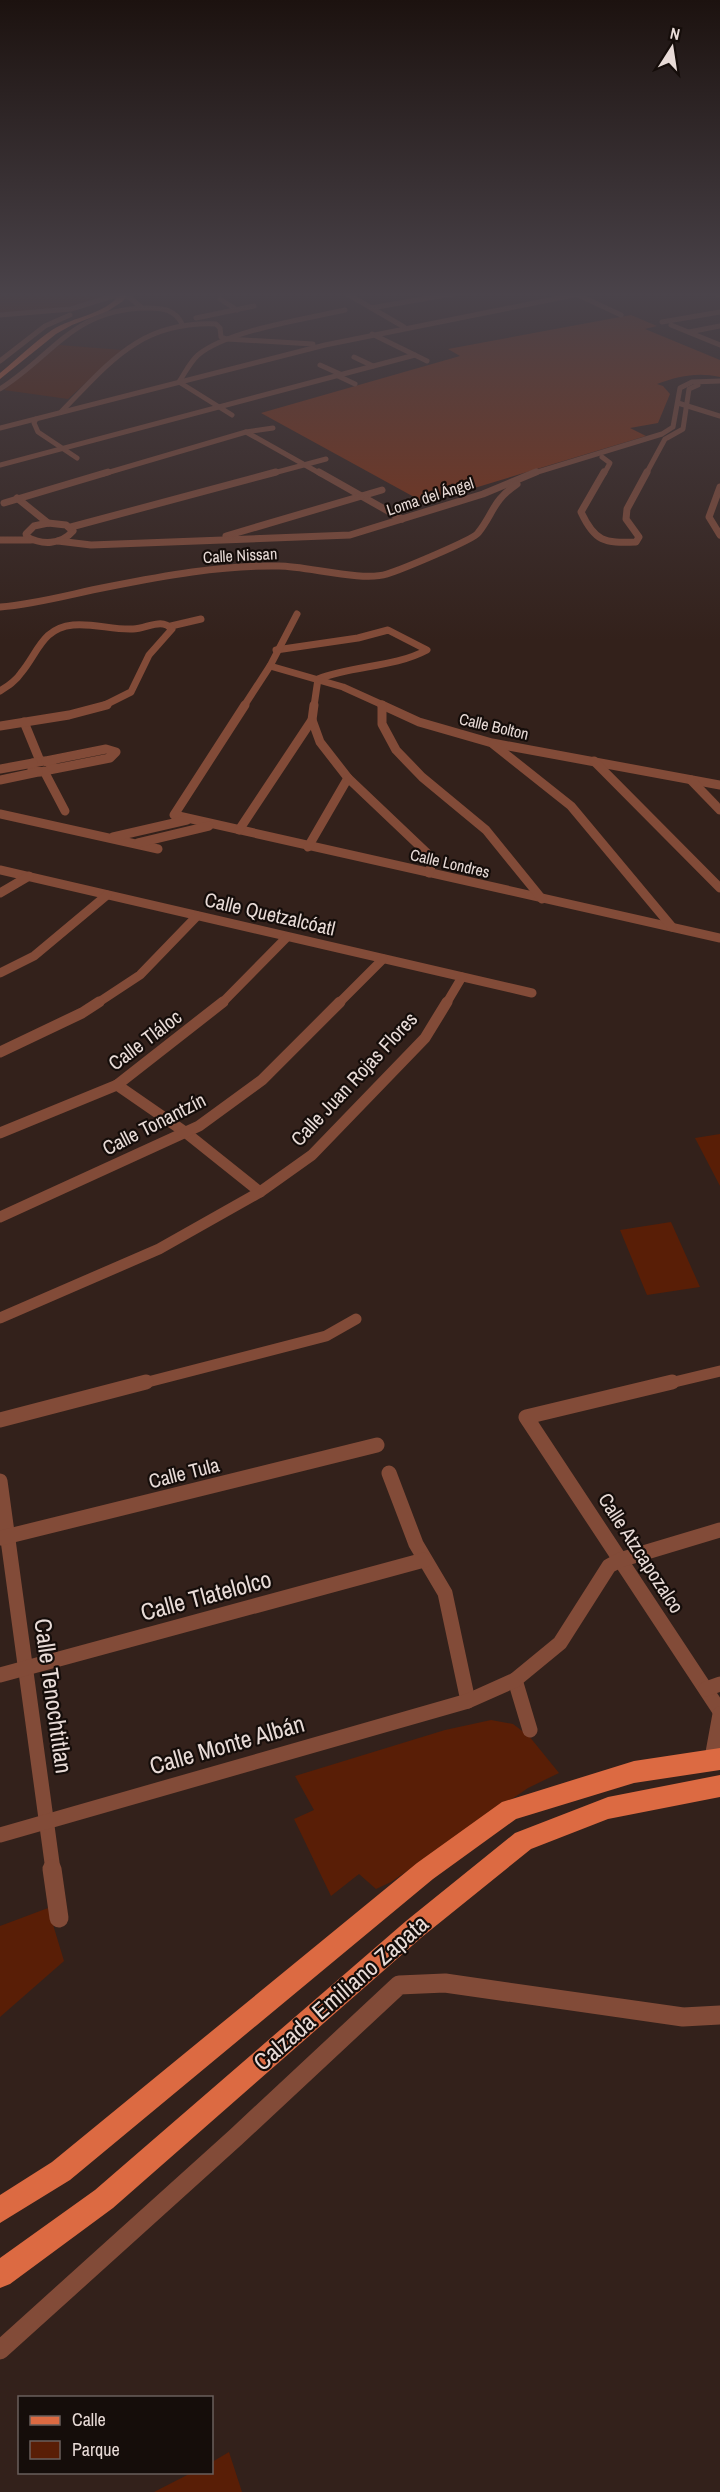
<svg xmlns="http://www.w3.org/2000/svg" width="720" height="2492" viewBox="0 0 720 2492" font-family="'Archivo Narrow',sans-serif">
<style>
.green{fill:#591e06}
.forest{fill:#833112}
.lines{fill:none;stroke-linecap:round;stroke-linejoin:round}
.minor-far5{stroke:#824b38;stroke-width:5}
.minor-far4{stroke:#824b38;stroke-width:7}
.minor-far3{stroke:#824b38;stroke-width:9}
.minor-far2{stroke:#824b38;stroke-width:11}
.minor-far1{stroke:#824b38;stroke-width:15}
.minor{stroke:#824b38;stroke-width:19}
.primary{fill:#dc6a42;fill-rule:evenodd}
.labels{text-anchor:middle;stroke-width:4.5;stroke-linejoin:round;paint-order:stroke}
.far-street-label{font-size:16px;fill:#e8dbd7;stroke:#150d0a}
.street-label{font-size:20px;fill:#e8dbd7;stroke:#150d0a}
.near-street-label{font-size:24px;fill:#e8dbd7;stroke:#150d0a}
</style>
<rect width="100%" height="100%" fill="#33211b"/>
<g class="green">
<path d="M3,292H103L101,298C67,309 35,314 0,312V294Z"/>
<polygon points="59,345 122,350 68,399 4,390"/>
<polygon points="720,1134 720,1186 695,1138"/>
<polygon points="671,1222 700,1287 647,1295 620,1230"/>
<polygon points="491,1720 513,1724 529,1736 559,1773 528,1788 391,1882 376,1889 359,1874 331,1896 294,1819 314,1810 295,1776 445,1730"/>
<polygon points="48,1908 64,1961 0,2017 0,1926"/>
<polygon points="229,2452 242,2492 154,2492 191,2473 212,2472 212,2462"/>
</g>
<path class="forest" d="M631,315L657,326L645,329L720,360V377C697,372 679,376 657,384L663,386L670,394L658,423L630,428L646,436L425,503L261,413L460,356L448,349Z"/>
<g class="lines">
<g class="minor-far5">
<polyline points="344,292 404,327"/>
<polyline points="711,292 720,295"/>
<polyline points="576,294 621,315"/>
<polyline points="220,299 237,310"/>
<polyline points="371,308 463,292"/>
<polyline points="0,315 71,309 113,296 129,297 141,307"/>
<polyline points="196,318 254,306"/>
<polyline points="662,322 720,312"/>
<polyline points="671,325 720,345"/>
<polyline points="689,332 720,326"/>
<polyline points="372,334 427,361"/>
<polyline points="354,357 373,366"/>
<polyline points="0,361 45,326 70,315"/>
<polyline points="320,365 340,374"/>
<polyline points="336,375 355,384"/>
<path d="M0,389C54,355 73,309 147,308C162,308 175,309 182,324"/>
<polyline points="678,403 720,416"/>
<path d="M61,412C110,362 140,321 216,324L220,328L221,337L227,339L313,344"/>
<path d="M232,415L179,382C185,373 190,362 198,355C228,330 306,319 345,310"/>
<polyline points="36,419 34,423 38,432 77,458"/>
<polyline points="0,428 325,345 589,292"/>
<polyline points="246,432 321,474"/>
<polyline points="667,438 683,429 689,389 698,385"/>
<polyline points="602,457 610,463 604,474"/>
<polyline points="0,465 415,355"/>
<polyline points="103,474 246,432 273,428"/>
<polyline points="270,474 326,459"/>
<polyline points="531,474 662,434 673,427 680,388 692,382 720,381"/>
<polyline points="646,474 665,439"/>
</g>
<g class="minor-far4">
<polyline points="319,472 402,519"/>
<path d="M604,472L581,512C595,542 604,543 636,542L639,537L626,519L627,509L647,472"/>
<polyline points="720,487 709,517 720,535"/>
<polyline points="17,498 48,523"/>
<polyline points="4,503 108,472"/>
<path d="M48,523L66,525L73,531C61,545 42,545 27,537L26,534L34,526Z"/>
<polyline points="71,527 276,472"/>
<polyline points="226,536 382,490"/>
<polyline points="0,540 31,540"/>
<polyline points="58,541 91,545 350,535 483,494 536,472"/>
<path d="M0,607C37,604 71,594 107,587C163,576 221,565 279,566C307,566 362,582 387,574C400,570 473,540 478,533C494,513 492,501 517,484"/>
<polyline points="171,626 201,619"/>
<path d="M276,650L358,638L388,630L427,650C393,668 354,665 318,679L314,706"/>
<polyline points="270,666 343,687 385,706"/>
<path d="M0,691C8,686 16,681 21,673C38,653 42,628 73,625C93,623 113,630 133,629C147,629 161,617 172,629L149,655L131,692L103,706"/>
<polyline points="244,706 270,666 297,614"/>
</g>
<g class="minor-far3">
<polyline points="245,705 174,815 720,938"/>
<polyline points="382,705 419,722 492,743 720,785"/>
<polyline points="382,705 382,724 396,750 422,777 486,830 542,899"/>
<polyline points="312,720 320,742 348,778 428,854 432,863 429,873"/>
<polyline points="24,722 40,761"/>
<polyline points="0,726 69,715 107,705"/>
<polyline points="493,744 571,806 672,927"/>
<polygon points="44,761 52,764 49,770 40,772 32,769 33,763"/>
<polyline points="46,761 106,749 116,752 110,758 49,770"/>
<polyline points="594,761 720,888"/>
<polyline points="0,769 33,763"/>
<polyline points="44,771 65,811"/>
<polyline points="0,780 38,772"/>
<polyline points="691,780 720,810"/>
<polyline points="0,814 158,849"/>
<polyline points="239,830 312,720 314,705"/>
<polyline points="113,837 187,820"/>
<polyline points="138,843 209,826"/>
<polyline points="308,847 348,778"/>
<polyline points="0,870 532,993"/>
<polyline points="0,893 29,876"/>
<polyline points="0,973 34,956 107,895"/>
<polyline points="96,1004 140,975 197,916"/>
<polyline points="221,1004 287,937"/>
<polyline points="338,1004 383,959"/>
<polyline points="446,1004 462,977"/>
</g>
<g class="minor-far2">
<polyline points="0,1052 82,1013 99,1002"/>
<polyline points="117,1085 185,1132 260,1192"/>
<polyline points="0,1133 117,1085 223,1002"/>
<polyline points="0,1217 199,1126 262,1080 340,1002"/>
<polyline points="0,1318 159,1249 260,1192 312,1155 425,1038 447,1002"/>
<polyline points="140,1384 326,1336 356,1319"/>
<polyline points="666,1384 720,1371"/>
</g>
<g class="minor-far1">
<polyline points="672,1382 526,1417 720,1711"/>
<polyline points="0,1420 146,1382"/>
<polyline points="389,1473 416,1544 445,1593 468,1701"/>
<polyline points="0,1481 53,1870"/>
<polyline points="1,1538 377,1445"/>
<polyline points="0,1675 424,1560"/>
<polyline points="515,1680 530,1730"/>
<polyline points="706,1689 720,1684"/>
<polyline points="712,1758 720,1714"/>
<polyline points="0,1835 468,1701 515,1680 560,1643 609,1566 620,1560 720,1530"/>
</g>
<g class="minor">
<polyline points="52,1869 59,1918"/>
<polyline points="0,2350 236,2137 399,1985 445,1983 683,2017 720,2015"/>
</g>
<g class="primary">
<path d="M122,292H128L123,301L108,311L72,325L56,334L0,379V373C17,359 33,343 52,330C74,316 106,315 122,292Z"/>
<polygon points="720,1748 720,1770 634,1783 516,1819 433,1879 70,2180 0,2223 0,2195 52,2162 417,1863 502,1802 634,1761"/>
<polygon points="720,1775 720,1797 608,1819 531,1849 422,1937 113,2208 10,2284 0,2288 0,2258 95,2190 406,1921 515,1833 608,1797"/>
</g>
</g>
<linearGradient id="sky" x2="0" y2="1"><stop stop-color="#1c120f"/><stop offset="0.46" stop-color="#4a434a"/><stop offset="1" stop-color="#4a434a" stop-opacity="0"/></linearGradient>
<rect width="720" height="640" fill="url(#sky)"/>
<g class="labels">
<g class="far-street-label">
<text transform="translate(430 496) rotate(-18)" y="6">Loma del Ángel</text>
<text transform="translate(240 555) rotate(-3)" y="6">Calle Nissan</text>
<text transform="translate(494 726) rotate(13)" y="6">Calle Bolton</text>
<text transform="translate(450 863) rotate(13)" y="6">Calle Londres</text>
</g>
<g class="street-label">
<text transform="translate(270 914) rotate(13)" y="7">Calle Quetzalcóatl</text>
<text transform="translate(145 1040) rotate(-37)" y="7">Calle Tláloc</text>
<text transform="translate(354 1079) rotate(-47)" y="7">Calle Juan Rojas Flores</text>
<text transform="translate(154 1124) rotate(-27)" y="7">Calle Tonantzín</text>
<text transform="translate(184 1473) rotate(-14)" y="7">Calle Tula</text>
<text transform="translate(641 1553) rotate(57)" y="7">Calle Atzcapozalco</text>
</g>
<g class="near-street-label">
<text transform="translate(206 1596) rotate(-15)" y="8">Calle Tlatelolco</text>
<text transform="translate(53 1696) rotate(82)" y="8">Calle Tenochtitlan</text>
<text transform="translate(227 1745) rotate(-16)" y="8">Calle Monte Albán</text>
<text transform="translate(341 1993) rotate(-41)" y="8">Calzada Emiliano Zapata</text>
</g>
</g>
<rect x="18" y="2396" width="195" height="78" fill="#150d0a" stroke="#695f5c" stroke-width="1.5"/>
<rect x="30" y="2416" width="30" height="9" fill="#dc6a42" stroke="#695f5c" stroke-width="1.5"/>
<text x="72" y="2426" font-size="18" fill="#e8dbd7">Calle</text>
<rect x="30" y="2441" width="30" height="18" fill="#591e06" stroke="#695f5c" stroke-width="1.5"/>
<text x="72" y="2456" font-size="18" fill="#e8dbd7">Parque</text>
<g transform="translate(672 48) rotate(12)" stroke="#150d0a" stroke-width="4.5" paint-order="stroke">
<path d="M0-4.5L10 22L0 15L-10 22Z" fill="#e8dbd7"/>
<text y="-9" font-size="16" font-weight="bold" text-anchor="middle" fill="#e8dbd7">N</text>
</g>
</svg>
